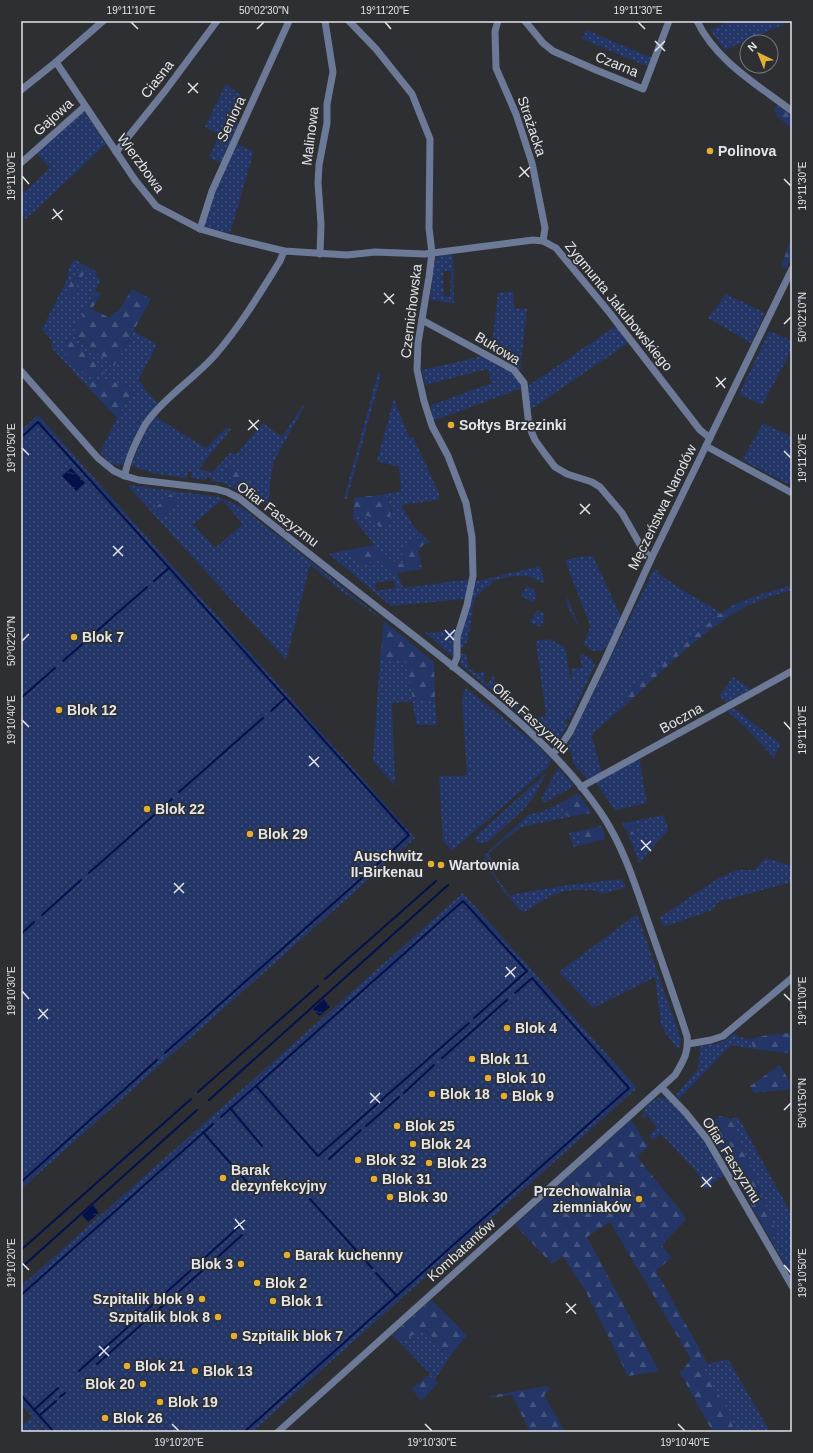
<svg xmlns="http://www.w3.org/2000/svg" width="813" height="1453" viewBox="0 0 813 1453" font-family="Arial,sans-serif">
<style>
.grass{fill:url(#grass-dots);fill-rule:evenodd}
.forest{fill:url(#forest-firs)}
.water{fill:url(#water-ripples)}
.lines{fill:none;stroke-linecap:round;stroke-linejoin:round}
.stream{stroke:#04104b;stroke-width:2}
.minor{stroke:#6c7a98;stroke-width:7}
.ticks{fill:none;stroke:#e3e5e8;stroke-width:1.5}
.poi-dot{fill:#e1af34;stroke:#2d2f33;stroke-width:1.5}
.labels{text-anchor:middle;stroke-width:3.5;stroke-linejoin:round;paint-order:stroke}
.street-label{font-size:14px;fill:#e3e5e8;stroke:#2d2f33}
.poi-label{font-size:14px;font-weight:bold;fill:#e3e5e8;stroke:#2d2f33;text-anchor:start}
.neatline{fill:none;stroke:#e3e5e8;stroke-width:1.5}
.ticks-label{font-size:10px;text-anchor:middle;fill:#e3e5e8}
</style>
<defs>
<pattern id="grass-dots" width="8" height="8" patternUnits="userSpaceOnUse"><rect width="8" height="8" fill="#233667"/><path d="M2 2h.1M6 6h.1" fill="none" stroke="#43537d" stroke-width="1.8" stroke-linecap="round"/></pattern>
<pattern id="forest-firs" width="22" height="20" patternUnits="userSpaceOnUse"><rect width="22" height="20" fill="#233667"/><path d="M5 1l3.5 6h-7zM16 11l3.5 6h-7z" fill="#43537d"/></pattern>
<pattern id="water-ripples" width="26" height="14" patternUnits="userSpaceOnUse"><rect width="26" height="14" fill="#04104b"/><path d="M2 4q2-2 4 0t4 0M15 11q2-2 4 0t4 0" fill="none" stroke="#283365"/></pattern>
</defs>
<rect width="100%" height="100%" fill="#2d2f33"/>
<g class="grass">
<polygon points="730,21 791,21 725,50 710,30"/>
<polygon points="586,30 652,58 649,67 582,39"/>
<polygon points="226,84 242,96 232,116 240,126 222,163 209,158 219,134 205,127"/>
<polygon points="84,111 106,144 26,219 21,214 21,195 50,168 36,153"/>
<polygon points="236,144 254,151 230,233 206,228 205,223 214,194"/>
<path d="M444,254L453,255L454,303L430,300L434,263L436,258ZM443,271H451L450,297L444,296Z"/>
<polygon points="74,259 82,264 65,294 71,295 88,267 97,272 95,276 101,280 73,334 114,366 134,331 157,345 138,380 144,385 143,388 159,404 126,462 118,466 109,462 100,452 117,418 134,388 100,380 85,384 51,347 53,342 42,329 69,276 67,274"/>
<polygon points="513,291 514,308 527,309 520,371 507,361 491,352 498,293"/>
<polygon points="726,294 765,313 751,343 708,318"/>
<polygon points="616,326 628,343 530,410 528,386"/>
<polygon points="769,331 792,341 792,350 762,405 739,394"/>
<path d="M483,356C497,363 519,371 522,388L433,421L431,405L492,383L487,369L425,385L422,370Z"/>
<polygon points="378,373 381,375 347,498 344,499"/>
<polygon points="394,399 409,437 413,437 439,493 439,500 401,505 414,527 430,542 424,544 419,538 400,549 405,559 401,564 393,562 382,554 353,518 363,514 370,517 383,530 392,512 387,494 401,491 399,467 377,461"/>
<polygon points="303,405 304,407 274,461 270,481 269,508 261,501 259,503 246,494 248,490 255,489 233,481 244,488 241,492 220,482 211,481 211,477 207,477 206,480 191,478 192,472 188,472 187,478 151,473 131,465 146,431 154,416 204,447 207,447 226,428 231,429 204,462 200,469 212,473 230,453 237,454 263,423 282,437"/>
<polygon points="38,415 415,838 21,1189 21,430"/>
<polygon points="763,423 792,437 792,486 742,460"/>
<path d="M129,485L218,497L240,506L308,559L384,621L343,592L310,565L286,660L129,487ZM222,500L243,524L215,548L193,524Z"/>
<path d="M347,550L361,564L378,559L397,573L403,588L471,579L465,599L391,606L329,554ZM394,580L396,588L375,591L376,583Z"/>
<path d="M593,556L621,617C615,632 605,666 584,644L590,627L589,623L565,560L580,557Z"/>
<path d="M540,566L545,583C539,582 535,578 530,577C517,574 504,578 492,581V584L483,590L474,600L468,640L460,650V636L474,582Z"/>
<polygon points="654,569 658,570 659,574 684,591 722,613 622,699 627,704 595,731 592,737 602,773 588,780 573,763 571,752 567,747"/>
<polygon points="792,585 792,590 768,597 749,605 743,601 762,594"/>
<polygon points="527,586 533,589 536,594 535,601 533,602 521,596"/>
<polygon points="567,596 578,625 577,625 567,605"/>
<path d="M537,610L543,613C545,618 544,623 540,627L530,622Z"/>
<polygon points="455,629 454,658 423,631 432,633"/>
<polygon points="549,639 565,647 570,678 572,677 571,669 582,667 580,657 582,654 591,659 595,665 570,719 567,718 565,723 568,724 558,740 547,736 461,665 461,654 466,654 469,670 473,669 474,673 486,672 483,680 488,684 492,678 493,671 496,689 501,689 501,692 505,697 537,721 539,717 546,716 536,641"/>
<polygon points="380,660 406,660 413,700 435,699 437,725 417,725 412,701 392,703 395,786 373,761"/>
<polygon points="733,677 751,689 728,703 719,696"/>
<polygon points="466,688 536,744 551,760 548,767 452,851 443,841 439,776 460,776 467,775 462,697"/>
<polygon points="487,690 546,739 545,740"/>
<polygon points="732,707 781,744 774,758 745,727 727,711"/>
<polygon points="639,757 647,803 615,810 595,782"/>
<polygon points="558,768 574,785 571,788 544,803 542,801 542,797"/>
<polygon points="547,772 533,798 524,809 488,842 478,843 474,838"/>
<path d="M563,802L568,817L521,827L490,852C487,869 501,884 511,897L515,894L569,885L622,879L626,887L602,894C592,888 592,891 582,890C558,888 542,901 523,913L503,891L484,861L486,854L528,815L541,812Z"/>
<polygon points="664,815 668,830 639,863 629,835 637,833 633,821"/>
<polygon points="579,831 581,845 574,847 569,833"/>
<polygon points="766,858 792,866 792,882 718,902 712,910 664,927 659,918 717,879 737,870 754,870"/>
<polygon points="463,893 637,1088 252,1432 46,1432 21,1404 21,1286"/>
<polygon points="637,914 681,1039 679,1050 666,1034 661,1024 655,977 593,1008 559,972"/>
<polygon points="735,1033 739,1037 750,1039 754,1049 731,1045 679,1099 676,1095 698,1069 700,1046 721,1043"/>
<path d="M662,1097C671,1100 675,1106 681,1113C700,1132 711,1152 724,1175L706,1189L696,1171L661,1134L653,1140L649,1135L657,1128L647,1115L642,1119C643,1107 650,1101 662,1097Z"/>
<polygon points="738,1117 792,1215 792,1275 791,1276 769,1237 776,1232 731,1119"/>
<polygon points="422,1328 451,1355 435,1379 400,1343"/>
<polygon points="728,1359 770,1432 736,1432 731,1423 701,1366"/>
<polygon points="31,1417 44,1432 21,1432 21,1426"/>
</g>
<g class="forest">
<polygon points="778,106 792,116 792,129 777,116 774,108"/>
<polygon points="792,236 792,258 786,268 781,267"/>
<polygon points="82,264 88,267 71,295 64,294"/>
<polygon points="132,289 151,299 114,366 73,333 96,291 101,294 92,309 110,318 114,312 118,312"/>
<path d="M69,340L107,372C88,376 86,379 73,363C69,358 65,355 64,349Z"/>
<polygon points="100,380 118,383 134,388 117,418 85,384"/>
<polygon points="229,466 256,489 248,490 233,481 225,471"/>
<polygon points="171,494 176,502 161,516 154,509"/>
<path d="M387,494C391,508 394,518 383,531L370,517L363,514L353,518L354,498Z"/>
<path d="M419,538L424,544L418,551L422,569L397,573L378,560L361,564L347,550L375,545C382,554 389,562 401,564L405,559L400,549Z"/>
<path d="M743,601L749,605C704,628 665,669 627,704L622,699L717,616L737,603Z"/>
<polygon points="384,621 434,662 435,699 413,700 406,660 380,660"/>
<polygon points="578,793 592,813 568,817 563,802"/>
<polygon points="633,821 637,833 629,835 622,823"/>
<polygon points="601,826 604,833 605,839 581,845 579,831"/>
<polygon points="791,1033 792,1036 792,1049 788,1053 754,1049 750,1039 767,1035"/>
<polygon points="780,1065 792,1086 792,1089 754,1093 750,1086"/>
<polygon points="720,1116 731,1119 776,1232 769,1237 726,1160 705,1125"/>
<polygon points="631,1120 648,1146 637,1157 681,1211 686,1220 662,1245 671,1258 656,1271 708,1364 701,1367 732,1416 731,1423 736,1432 713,1432 679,1371 683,1370 691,1359 610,1222 587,1237 659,1371 628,1376 585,1290 563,1256 552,1264 515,1225"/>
<polygon points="431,1300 467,1335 451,1355 423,1328 400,1343 392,1335"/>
<polygon points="430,1374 438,1383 421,1401 412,1389"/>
<polygon points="547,1386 550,1389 544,1395 565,1432 530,1432 512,1395 490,1398 490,1396"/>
</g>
<g class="water">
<polygon points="71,468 85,483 76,491 62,476"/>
<polygon points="324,999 330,1007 319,1016 313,1009"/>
<polygon points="93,1205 99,1213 88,1222 82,1215"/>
</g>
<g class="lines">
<g class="stream">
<polyline points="24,435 38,422 409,835 392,851"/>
<polyline points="154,581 169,568"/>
<polyline points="63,661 147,587"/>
<polyline points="21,698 55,668"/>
<polyline points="271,711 285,698"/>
<polyline points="179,792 263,718"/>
<polyline points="89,873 172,799"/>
<polyline points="42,915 81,880"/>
<polyline points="21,934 34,922"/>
<polyline points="325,979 436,881"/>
<polyline points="165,1053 390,853"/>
<polyline points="442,1058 507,1000"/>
<polyline points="256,1086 318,1156 469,1023"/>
<polyline points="198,1092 318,986"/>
<polyline points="404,1093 434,1065"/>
<polyline points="209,1100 448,885"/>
<polyline points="230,1108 262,1146"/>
<polyline points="221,1117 463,901 527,971 474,1018"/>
<polyline points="366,1126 399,1097"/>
<polyline points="203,1132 253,1189"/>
<polyline points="329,1159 361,1130"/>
<polyline points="21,1182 157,1060"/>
<polyline points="310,1199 372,1268"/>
<polyline points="21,1250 191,1099"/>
<polyline points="208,1266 242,1235"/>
<polyline points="21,1268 197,1110"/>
<polyline points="376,1273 397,1296"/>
<polyline points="21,1295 213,1124"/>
<polyline points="97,1364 203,1270"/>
<polyline points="79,1371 241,1225"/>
<polyline points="21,1395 54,1432"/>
<polyline points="60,1397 65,1393"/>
<polyline points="34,1410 58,1388"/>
<polyline points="40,1415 56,1401"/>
<polyline points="244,1432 629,1088 532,978 515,993"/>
</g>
<g class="minor">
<polyline points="349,21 376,49 412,94 430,139 429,228 432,253 429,277 418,343 417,370 424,401 432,426 448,456 466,503 472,537 473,576 467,605 457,637 457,657 453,667"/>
<polyline points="498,21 495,31 496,68 516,114 532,163 545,228 543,241"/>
<polyline points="525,21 543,43 553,51 596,70 643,89 669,21"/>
<path d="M697,21C716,61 758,85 792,111"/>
<polyline points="56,62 135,180 156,206 200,229 231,238 284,251 347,255 375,252 425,254 533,240 543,241 556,248 609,312 700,430 710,438"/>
<polyline points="21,90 56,62 103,21"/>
<polyline points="116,152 165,91 217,21"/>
<polyline points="21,163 85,106"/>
<polyline points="200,229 212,191 289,21"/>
<polyline points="320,254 321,224 318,183 319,165 327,123 327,104 333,72 325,21"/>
<polyline points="422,320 514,370 524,383 529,426 535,440 545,454 555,467 567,474 592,482 600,487 622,513 642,548 651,559"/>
<path d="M21,371L98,458L114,471L125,476L139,480L216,489L227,492L239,498C299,546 360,594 421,641C486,693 554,744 601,813C622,844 634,881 646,916C660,956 674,996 687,1036C689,1053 683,1061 675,1075L278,1432"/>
<polyline points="706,446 792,493"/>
<path d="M125,476C126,465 130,457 134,447C139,437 143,426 150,418C169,394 196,377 216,354C241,325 260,293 280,261L284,251"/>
<polyline points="553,753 560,747 570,732 605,660 651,559 792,269"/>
<polyline points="581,787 792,671"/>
<polyline points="688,1044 711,1040 723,1036 792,978"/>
<polyline points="662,1088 686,1113 707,1139 792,1286"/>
</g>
</g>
<path class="ticks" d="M131,22L138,29M385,22L391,29M638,22L645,29M257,29L264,22M655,41L665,51M655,51L665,41M188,83L198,93M188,93L198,83M520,167L529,177M22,176L29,184M519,177L530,167M784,179L791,186M53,209L62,220M52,219L63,210M384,293L394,304M384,303L394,294M784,324L791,317M716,377L725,388M716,387L726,378M249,420L258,430M248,430L259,420M22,448L29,455M784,451L791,458M580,504L590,514M580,514L590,504M113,546L123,556M113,556L123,546M445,630L454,640M445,640L455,630M22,641L29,634M22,720L29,727M784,722L791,730M309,756L319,767M309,766L319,757M641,840L651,851M641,850L651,841M174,883L184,893M174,893L184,883M506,967L515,977M505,977L516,967M22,991L29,999M784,994L791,1001M39,1009L48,1019M38,1019L48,1009M370,1093L380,1103M370,1103L380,1093M784,1110L791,1103M702,1177L711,1187M701,1187L712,1177M235,1219L244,1230M234,1229L245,1220M22,1263L29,1270M784,1265L791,1273M566,1303L576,1314M566,1313L576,1304M99,1346L109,1356M99,1356L109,1346M172,1424L179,1431M425,1424L432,1431M678,1424L685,1431"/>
<g class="poi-dot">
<circle cx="710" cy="151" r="4"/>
<circle cx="451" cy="425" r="4"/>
<circle cx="74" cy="637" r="4"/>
<circle cx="59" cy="710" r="4"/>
<circle cx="147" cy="809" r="4"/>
<circle cx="250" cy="834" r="4"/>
<circle cx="431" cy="864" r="4"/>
<circle cx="441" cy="865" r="4"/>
<circle cx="507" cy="1028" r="4"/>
<circle cx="472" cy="1059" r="4"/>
<circle cx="488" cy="1078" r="4"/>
<circle cx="432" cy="1094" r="4"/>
<circle cx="504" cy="1096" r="4"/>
<circle cx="397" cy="1126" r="4"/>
<circle cx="413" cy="1144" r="4"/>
<circle cx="358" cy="1160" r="4"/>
<circle cx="429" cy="1163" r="4"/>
<circle cx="223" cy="1178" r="4"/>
<circle cx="374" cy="1179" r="4"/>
<circle cx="390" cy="1197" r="4"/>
<circle cx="639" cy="1199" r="4"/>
<circle cx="287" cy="1255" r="4"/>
<circle cx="241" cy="1264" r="4"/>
<circle cx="257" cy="1283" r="4"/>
<circle cx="202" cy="1299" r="4"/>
<circle cx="273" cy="1301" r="4"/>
<circle cx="218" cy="1317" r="4"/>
<circle cx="234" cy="1336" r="4"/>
<circle cx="127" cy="1366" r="4"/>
<circle cx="195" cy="1371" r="4"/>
<circle cx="143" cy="1384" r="4"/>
<circle cx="160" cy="1402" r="4"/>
<circle cx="105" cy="1418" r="4"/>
</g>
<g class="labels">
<g class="street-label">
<text transform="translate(617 64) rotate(22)" y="5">Czarna</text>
<text transform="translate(157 79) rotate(-52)" y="5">Ciasna</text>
<text transform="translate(53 117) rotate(-42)" y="5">Gajowa</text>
<text transform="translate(231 119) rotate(-65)" y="5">Seniora</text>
<text transform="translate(532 126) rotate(71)" y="5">Strażacka</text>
<text transform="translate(310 136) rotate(-83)" y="5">Malinowa</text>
<text transform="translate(141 163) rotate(54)" y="5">Wierzbowa</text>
<text transform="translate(619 306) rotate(51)" y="5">Zygmunta Jakubowskiego</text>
<text transform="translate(411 311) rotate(-83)" y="5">Czernichowska</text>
<text transform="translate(498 348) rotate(31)" y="5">Bukowa</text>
<text transform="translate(662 507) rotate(-64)" y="5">Męczeństwa Narodów</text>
<text transform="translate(278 514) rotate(37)" y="5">Ofiar Faszyzmu</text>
<text transform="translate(531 718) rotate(42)" y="5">Ofiar Faszyzmu</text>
<text transform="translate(681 718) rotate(-29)" y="5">Boczna</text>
<text transform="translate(732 1160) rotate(58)" y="5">Ofiar Faszyzmu</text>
<text transform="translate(461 1250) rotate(-42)" y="5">Kombatantów</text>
</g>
<g class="poi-label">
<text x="718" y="156">Polinova</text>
<text x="459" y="430">Sołtys Brzezinki</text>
<text x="82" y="642">Blok 7</text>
<text x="67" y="715">Blok 12</text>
<text x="155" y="814">Blok 22</text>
<text x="258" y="839">Blok 29</text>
<text x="423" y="861" text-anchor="end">Auschwitz<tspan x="423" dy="16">II-Birkenau</tspan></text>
<text x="449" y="870">Wartownia</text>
<text x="515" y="1033">Blok 4</text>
<text x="480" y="1064">Blok 11</text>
<text x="496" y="1083">Blok 10</text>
<text x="440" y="1099">Blok 18</text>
<text x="512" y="1101">Blok 9</text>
<text x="405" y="1131">Blok 25</text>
<text x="421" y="1149">Blok 24</text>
<text x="366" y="1165">Blok 32</text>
<text x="437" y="1168">Blok 23</text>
<text x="231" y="1175">Barak<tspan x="231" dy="16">dezynfekcyjny</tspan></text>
<text x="382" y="1184">Blok 31</text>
<text x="631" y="1196" text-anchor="end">Przechowalnia<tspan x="631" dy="16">ziemniaków</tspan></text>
<text x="398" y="1202">Blok 30</text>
<text x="295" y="1260">Barak kuchenny</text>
<text x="233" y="1269" text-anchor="end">Blok 3</text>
<text x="265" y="1288">Blok 2</text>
<text x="194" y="1304" text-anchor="end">Szpitalik blok 9</text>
<text x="281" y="1306">Blok 1</text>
<text x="210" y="1322" text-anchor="end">Szpitalik blok 8</text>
<text x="242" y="1341">Szpitalik blok 7</text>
<text x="135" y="1371">Blok 21</text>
<text x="203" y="1376">Blok 13</text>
<text x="135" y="1389" text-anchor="end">Blok 20</text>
<text x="168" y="1407">Blok 19</text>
<text x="113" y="1423">Blok 26</text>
</g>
</g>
<rect width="813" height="1453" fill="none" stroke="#2d2f33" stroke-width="44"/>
<g transform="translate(759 54) rotate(317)"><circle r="19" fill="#2d2f33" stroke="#76787b"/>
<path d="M0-3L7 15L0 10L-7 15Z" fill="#e1af34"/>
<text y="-6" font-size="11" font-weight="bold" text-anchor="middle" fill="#e3e5e8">N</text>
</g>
<rect x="22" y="22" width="769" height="1409" class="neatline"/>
<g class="ticks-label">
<text x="131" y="14">19°11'10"E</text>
<text x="264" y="14">50°02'30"N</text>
<text x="385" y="14">19°11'20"E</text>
<text x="638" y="14">19°11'30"E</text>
<text transform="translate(11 176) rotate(-90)" y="4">19°11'00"E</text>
<text transform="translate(802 186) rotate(-90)" y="4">19°11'30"E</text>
<text transform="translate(802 317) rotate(-90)" y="4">50°02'10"N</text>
<text transform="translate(11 448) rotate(-90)" y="4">19°10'50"E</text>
<text transform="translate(802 458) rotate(-90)" y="4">19°11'20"E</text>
<text transform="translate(11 641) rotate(-90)" y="4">50°02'20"N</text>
<text transform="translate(11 720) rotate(-90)" y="4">19°10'40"E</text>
<text transform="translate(802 730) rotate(-90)" y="4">19°11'10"E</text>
<text transform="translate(11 991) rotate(-90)" y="4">19°10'30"E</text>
<text transform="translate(802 1001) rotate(-90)" y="4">19°11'00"E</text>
<text transform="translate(802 1103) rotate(-90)" y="4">50°01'50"N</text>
<text transform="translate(11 1263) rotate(-90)" y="4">19°10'20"E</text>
<text transform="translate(802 1273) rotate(-90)" y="4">19°10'50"E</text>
<text x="179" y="1446">19°10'20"E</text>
<text x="432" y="1446">19°10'30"E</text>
<text x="685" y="1446">19°10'40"E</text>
</g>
</svg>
